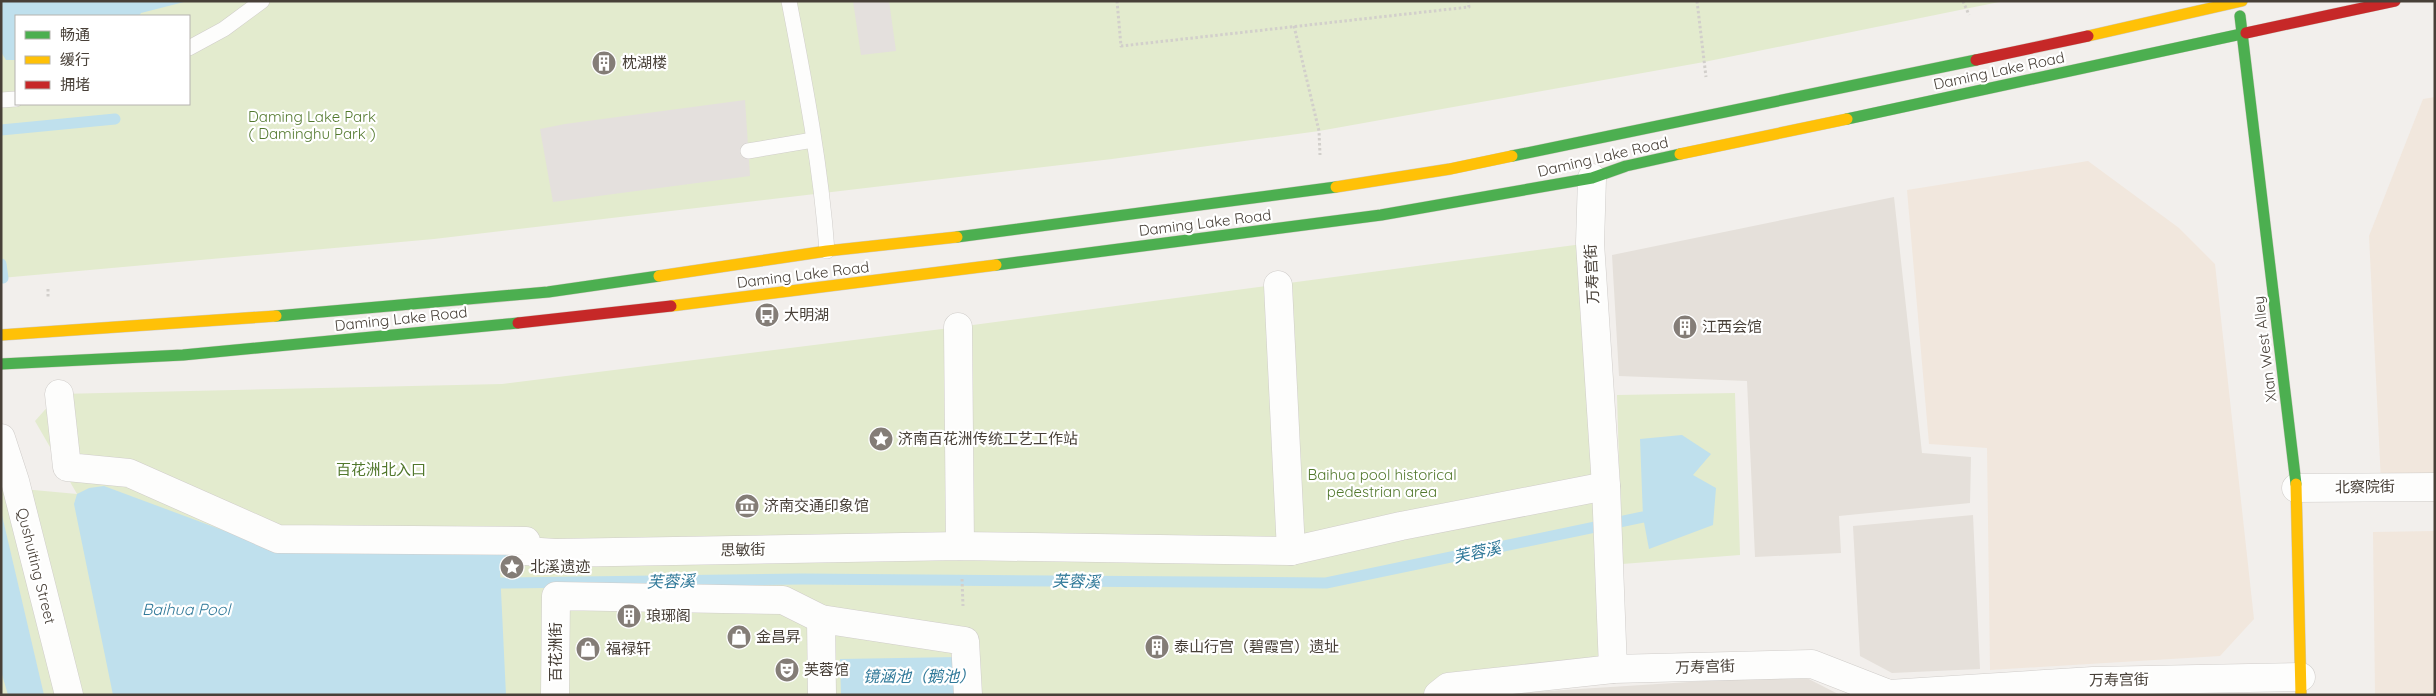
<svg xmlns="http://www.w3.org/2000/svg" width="2436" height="696" viewBox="0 0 2436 696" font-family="Quicksand,'Noto Sans SC',sans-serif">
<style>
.residential{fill:#e5e0da}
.commercial{fill:#f1e7dd}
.green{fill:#e3ebce;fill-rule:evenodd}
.parking{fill:#e4e0dd}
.water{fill:#bfe0ed}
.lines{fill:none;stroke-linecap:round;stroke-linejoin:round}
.stream{stroke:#bfe0ed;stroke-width:11}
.lane-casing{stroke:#d0cdca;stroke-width:16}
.street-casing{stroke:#d0cdca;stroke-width:29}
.fast-casing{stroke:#d0cbc3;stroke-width:12}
.slow-casing{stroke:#d0cbc3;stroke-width:12}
.jam-casing{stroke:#d0cbc3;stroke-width:12}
.path{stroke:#d2cfcb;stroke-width:3;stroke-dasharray:2.5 2.5;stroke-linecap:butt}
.lane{stroke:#fdfdfc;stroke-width:15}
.street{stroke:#fdfdfc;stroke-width:28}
.fast{stroke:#4caf50;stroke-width:11}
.slow{stroke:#ffc107;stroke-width:11}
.jam{stroke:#c62828;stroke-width:11}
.labels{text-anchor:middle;stroke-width:4.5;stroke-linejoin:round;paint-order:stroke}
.poi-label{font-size:15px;fill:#484038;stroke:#fff;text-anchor:start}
.street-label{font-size:15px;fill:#484038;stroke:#fff}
.park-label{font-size:15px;fill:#52782d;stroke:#fff}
.water-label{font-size:16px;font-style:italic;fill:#307999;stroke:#fff}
</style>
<rect width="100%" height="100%" fill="#f2efec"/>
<g class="residential">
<polygon points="1894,197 1922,453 1971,457 1970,503 1839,516 1841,553 1755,557 1747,381 1619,376 1612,255"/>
<polygon points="1973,515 1980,669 1892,673 1860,656 1853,526"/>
<polygon points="1801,675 1840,695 1501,694"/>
</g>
<g class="commercial">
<polygon points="2435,97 2435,480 2381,482 2369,236 2423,99"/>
<polygon points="2088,161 2179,228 2215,264 2254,619 2220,656 1990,670 1987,448 1929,444 1907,190"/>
<polygon points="2435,531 2435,695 2375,695 2373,532"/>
</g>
<g class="green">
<path d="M1,1H2004L1704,62L1319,131L1112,159L434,239L1,278ZM16,16H189V104H16Z"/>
<polygon points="1590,243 1613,669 1438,695 1,695 1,487 77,494 35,421 59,394 502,384 958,327"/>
<polygon points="1735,393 1740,555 1622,564 1617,395"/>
</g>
<g class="parking">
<polygon points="853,1 889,1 896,51 861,55"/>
<polygon points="745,100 750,176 553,202 540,129 565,124"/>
</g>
<g class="water">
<polygon points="1,1 188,1 141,13 139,16 16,16 16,60 6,60 1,52"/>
<polygon points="1682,435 1711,454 1693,475 1716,488 1713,525 1649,549 1643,517 1640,439"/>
<polygon points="104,486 268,547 318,553 508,551 512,556 502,564 500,570 506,695 113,695 74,504 77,494 89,488"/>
<polygon points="1,511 44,695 8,695 1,671"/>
<polygon points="958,657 958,695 841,695 840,659"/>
</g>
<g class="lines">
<g class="stream">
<polyline points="1,130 115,119"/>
<polyline points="1,264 3,278"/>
<polyline points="501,583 802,579 1326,583 1643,517"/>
</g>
<defs>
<g id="lane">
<path d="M789,1C805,84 821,166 827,251"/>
<polyline points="189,48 224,29 262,1"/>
<polyline points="1,100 16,99"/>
<polyline points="748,151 813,140"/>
</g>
<g id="street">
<polyline points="1592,178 1590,243 1606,486 1613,669"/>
<polyline points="1278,285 1291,551"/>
<polyline points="958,327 960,546"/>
<polyline points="59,394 67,467 129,473 278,539 526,541 525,551 555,553 960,546 1291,551 1401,526 1606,486"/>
<polyline points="1,438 15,481 69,695"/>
<polyline points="2296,488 2435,487"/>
<polyline points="821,619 822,695"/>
<polyline points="555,695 556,596 783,600 821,619 965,641 968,695"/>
<polyline points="1438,695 1448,687 1613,669 1812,664 1889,694 2093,681 2301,677"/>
</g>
<g id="fast">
<polyline points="2240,16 2296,484"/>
<polyline points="1847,119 2246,33"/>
<polyline points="1512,156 1976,60"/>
<polyline points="957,237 1336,187"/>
<polyline points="996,265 1381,215 1592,178 1626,166 1680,154"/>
<polyline points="276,316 548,292 659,276"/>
<polyline points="1,364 183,355 518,323"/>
</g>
<g id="slow">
<polyline points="2088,36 2242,1"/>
<polyline points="1680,154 1847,119"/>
<polyline points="1336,187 1450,169 1512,156"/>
<polyline points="659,276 827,251 957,237"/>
<polyline points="671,306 996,265"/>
<polyline points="1,335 276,316"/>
<polyline points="2296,484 2301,695"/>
</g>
<g id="jam">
<polyline points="2246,33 2395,1"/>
<polyline points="1976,60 2088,36"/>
<polyline points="518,323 671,306"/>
</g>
</defs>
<use href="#lane" class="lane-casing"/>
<use href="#street" class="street-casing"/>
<use href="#fast" class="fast-casing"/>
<use href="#slow" class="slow-casing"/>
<use href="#jam" class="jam-casing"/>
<g class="path">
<polyline points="1117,1 1121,46 1469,7 1468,1"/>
<polyline points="1697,1 1706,77"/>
<polyline points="1963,1 1969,15"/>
<polyline points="1294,26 1319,131 1320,155"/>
<polyline points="48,289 48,299"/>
<polyline points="962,579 963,606"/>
</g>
<use href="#lane" class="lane"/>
<use href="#street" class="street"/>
<use href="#fast" class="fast"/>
<use href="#slow" class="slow"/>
<use href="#jam" class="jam"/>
</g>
<defs>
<symbol id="building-disc" viewBox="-11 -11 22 22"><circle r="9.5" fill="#847d77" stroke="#fff"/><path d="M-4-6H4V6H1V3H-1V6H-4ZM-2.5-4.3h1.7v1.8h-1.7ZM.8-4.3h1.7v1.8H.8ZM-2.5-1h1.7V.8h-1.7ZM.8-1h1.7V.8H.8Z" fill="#fff"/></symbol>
<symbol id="bus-disc" viewBox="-11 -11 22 22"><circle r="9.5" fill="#847d77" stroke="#fff"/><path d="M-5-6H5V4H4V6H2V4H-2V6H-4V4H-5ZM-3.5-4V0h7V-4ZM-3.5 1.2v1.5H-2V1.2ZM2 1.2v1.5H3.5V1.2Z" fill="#fff"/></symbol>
<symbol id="sight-disc" viewBox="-11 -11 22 22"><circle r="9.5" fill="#847d77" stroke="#fff"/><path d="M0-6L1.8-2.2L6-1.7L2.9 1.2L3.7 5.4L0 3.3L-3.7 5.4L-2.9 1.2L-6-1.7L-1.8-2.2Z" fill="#fff"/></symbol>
<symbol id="museum-disc" viewBox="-11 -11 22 22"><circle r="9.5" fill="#847d77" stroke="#fff"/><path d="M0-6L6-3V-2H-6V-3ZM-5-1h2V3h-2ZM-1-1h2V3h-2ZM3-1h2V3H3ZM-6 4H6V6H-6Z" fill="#fff"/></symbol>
<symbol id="shop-disc" viewBox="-11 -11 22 22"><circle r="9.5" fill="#847d77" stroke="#fff"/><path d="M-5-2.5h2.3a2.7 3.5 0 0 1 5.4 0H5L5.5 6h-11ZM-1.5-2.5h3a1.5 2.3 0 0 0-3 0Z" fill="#fff"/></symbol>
<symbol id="theatre-disc" viewBox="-11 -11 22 22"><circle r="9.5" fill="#847d77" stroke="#fff"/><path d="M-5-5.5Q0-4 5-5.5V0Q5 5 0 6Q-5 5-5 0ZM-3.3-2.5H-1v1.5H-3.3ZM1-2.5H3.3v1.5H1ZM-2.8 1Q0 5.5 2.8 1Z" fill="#fff"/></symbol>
</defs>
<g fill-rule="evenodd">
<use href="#building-disc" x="590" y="49" width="28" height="28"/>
<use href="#bus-disc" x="753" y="301" width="28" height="28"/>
<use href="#building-disc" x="1671" y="313" width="28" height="28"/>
<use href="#sight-disc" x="867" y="425" width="28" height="28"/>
<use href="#museum-disc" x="733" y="492" width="28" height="28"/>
<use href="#sight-disc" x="498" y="553" width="28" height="28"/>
<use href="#building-disc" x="615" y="602" width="28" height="28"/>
<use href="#shop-disc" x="725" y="623" width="28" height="28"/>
<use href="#building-disc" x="1143" y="633" width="28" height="28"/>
<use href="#shop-disc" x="574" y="635" width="28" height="28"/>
<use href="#theatre-disc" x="773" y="656" width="28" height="28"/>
</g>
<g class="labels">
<g class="poi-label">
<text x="622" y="68">枕湖楼</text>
<text x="784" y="320">大明湖</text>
<text x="1702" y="332">江西会馆</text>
<text x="898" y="444">济南百花洲传统工艺工作站</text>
<text x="764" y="511">济南交通印象馆</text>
<text x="530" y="572">北溪遗迹</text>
<text x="646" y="621">琅琊阁</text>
<text x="756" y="642">金昌昇</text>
<text x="1174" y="652">泰山行宫（碧霞宫）遗址</text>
<text x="606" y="654">福禄轩</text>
<text x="804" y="675">芙蓉馆</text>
</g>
<g class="street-label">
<text transform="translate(1999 71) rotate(-12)" y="5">Daming Lake Road</text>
<text transform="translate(1603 157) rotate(-13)" y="5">Daming Lake Road</text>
<text transform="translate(1205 223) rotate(-7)" y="5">Daming Lake Road</text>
<text transform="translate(1592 274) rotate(-93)" y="5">万寿宫街</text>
<text transform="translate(803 275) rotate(-7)" y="5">Daming Lake Road</text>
<text transform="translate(401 319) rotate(-6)" y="5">Daming Lake Road</text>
<text transform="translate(2265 349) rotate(-97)" y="5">Xian West Alley</text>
<text transform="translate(2365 487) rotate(-1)" y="5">北察院街</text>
<text transform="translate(743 550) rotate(-1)" y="5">思敏街</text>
<text transform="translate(36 566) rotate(76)" y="5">Qushuiting Street</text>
<text transform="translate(556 652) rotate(-90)" y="5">百花洲街</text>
<text transform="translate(1705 667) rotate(-2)" y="5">万寿宫街</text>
<text transform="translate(2119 680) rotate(-1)" y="5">万寿宫街</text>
</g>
<g class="park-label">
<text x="312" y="122">Daming Lake Park<tspan x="312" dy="17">( Daminghu Park )</tspan></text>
<text x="381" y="475">百花洲北入口</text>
<text x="1382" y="480">Baihua pool historical<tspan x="1382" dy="17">pedestrian area</tspan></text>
</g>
<g class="water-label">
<text transform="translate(1477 552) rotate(-12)" y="6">芙蓉溪</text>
<text transform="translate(671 581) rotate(-1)" y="6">芙蓉溪</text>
<text transform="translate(1076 581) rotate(1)" y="6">芙蓉溪</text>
<text x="186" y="615">Baihua Pool</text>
<text x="919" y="682">镜涵池（鹅池）</text>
</g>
</g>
<rect width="2436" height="696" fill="none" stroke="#484038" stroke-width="5"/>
<rect x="15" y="15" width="175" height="90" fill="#ffffff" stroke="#b6b3af"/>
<rect x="25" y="31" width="25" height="8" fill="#4caf50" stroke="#b6b3af"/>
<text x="60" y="40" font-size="15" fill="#484038">畅通</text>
<rect x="25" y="56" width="25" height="8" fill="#ffc107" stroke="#b6b3af"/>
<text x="60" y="65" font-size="15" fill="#484038">缓行</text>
<rect x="25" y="81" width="25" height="8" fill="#c62828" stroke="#b6b3af"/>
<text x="60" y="90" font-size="15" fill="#484038">拥堵</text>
</svg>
